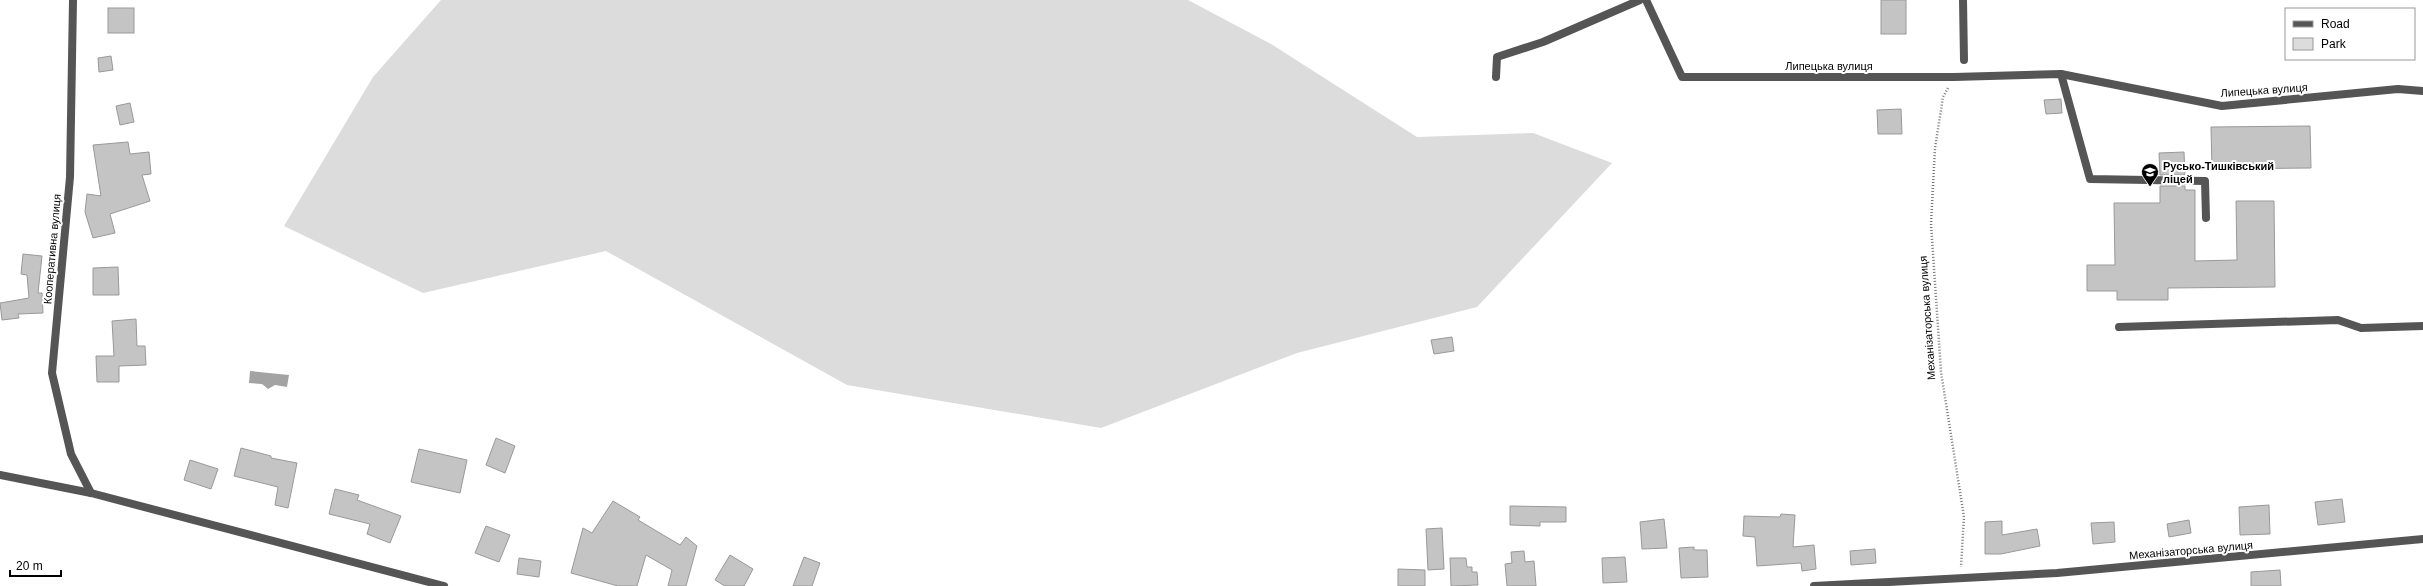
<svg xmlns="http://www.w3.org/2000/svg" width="2423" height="586" viewBox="0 0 2423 586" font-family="Helvetica,sans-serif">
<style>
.green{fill:#dcdcdc}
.water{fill:#a3a3a3}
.building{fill:#c4c4c4;stroke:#999}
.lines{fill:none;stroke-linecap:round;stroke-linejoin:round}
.path{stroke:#777;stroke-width:2.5;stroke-dasharray:1 2;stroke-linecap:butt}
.lane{stroke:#555;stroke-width:8}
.street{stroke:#555;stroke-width:8}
.labels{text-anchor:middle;stroke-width:4;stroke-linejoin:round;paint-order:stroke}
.street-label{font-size:11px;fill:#000;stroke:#fff}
.poi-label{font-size:11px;font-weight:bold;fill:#000;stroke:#fff;text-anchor:start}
</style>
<rect width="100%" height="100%" fill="#fff"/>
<polygon class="green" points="441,0 1188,0 1271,44 1417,137 1533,133 1612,163 1477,307 1297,353 1101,428 847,385 606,251 423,293 284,226 373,77"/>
<polygon class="water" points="250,371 289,375 287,387 275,385 268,389 262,384 249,383"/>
<g class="building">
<rect x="1881" y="0" width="25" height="34"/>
<rect x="108" y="8" width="26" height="25"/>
<polygon points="111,56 113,70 99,72 98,58"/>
<polygon points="2061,99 2062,113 2046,114 2044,100"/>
<polygon points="130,103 134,122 120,125 116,106"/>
<polygon points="1901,109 1902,134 1878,134 1877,110"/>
<polygon points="2310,126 2311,168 2212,169 2211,127"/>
<polygon points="128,142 130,154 149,152 151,174 142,175 150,201 110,214 115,233 93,238 85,212 87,194 101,196 93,145"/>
<polygon points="2184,152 2185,175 2160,175 2159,153"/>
<polygon points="2160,186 2185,186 2185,190 2195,190 2195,261 2237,260 2236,201 2274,201 2275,287 2168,288 2168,300 2117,300 2117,291 2087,291 2087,265 2115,265 2114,203 2160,203"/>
<polygon points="23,254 42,256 38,293 42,293 43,313 18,314 19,318 2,320 0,303 29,298 27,275 21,274"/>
<polygon points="118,267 119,295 93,295 93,268"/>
<polygon points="136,319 137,346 145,346 146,365 119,366 119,382 97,382 96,356 114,356 112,321"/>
<polygon points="1452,337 1454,351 1434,354 1431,340"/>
<polygon points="496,438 515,446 505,473 486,465"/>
<polygon points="241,448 271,456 271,458 297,463 288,508 275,505 278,487 234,476"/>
<polygon points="419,449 467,460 460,493 411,482"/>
<polygon points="190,460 218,469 211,489 184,480"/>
<polygon points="335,489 359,495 357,500 401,516 390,543 367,534 370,524 329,514"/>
<polygon points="2342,499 2345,522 2318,525 2315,502"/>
<polygon points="613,501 640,517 638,520 680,545 686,537 697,546 686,586 668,586 672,570 646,555 637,586 618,586 571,573 583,528 592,533"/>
<polygon points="2269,505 2270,534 2240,535 2239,507"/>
<polygon points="1510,506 1566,507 1566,522 1540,522 1540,526 1510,525"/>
<polygon points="1781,514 1795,515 1793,547 1814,545 1816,569 1802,571 1801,563 1757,566 1755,537 1743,536 1744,516 1780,517"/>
<polygon points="1664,519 1667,548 1642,549 1640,522"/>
<polygon points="2189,520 2191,533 2169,537 2167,524"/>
<polygon points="2002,521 2002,535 2037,529 2040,546 2001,554 1985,554 1985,522"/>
<polygon points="2114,522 2115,542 2093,544 2091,523"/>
<polygon points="486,526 510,535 499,562 475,553"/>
<polygon points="1442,528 1444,569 1428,570 1426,529"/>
<polygon points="1694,547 1694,550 1707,550 1708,577 1681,578 1679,548"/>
<polygon points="1875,549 1876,563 1851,565 1850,551"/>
<polygon points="1524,551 1525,562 1534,561 1536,586 1507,586 1505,564 1512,563 1511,552"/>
<polygon points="730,555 753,569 744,586 725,586 715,580"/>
<polygon points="804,557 820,563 812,586 793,586"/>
<polygon points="1625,557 1627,582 1603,583 1602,558"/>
<polygon points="519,558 541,561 539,577 517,574"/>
<polygon points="1450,558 1466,558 1467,567 1472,567 1472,572 1477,572 1478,585 1451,586"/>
<polygon points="1398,569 1425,570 1425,586 1398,586"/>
<polygon points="2280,570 2281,586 2251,586 2251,572"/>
</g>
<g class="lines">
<polyline class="path" points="1948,88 1943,97 1935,148 1931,224 1941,372 1964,517 1961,567"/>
<g class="lane">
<polyline points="1646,0 1682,77 1954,77 2061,74 2090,179 2205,181 2206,218"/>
<polyline points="2061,74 2222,106 2398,89 2423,91"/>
<polyline points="1496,77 1497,57 1543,42 1640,0"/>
<polyline points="2119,327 2338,320 2361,328 2423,326"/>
</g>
<g class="street">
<polyline points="73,0 70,177 52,373 71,454 91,493"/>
<polyline points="1963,0 1964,60"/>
<polyline points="0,475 91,493 444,586"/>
<polyline points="1814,586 2057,573 2423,539"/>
</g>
</g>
<defs>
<symbol id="school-pin" viewBox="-11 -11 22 30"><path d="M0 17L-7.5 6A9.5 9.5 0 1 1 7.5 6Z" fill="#000" stroke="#fff"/><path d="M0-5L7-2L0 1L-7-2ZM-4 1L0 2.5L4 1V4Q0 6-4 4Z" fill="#fff"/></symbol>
</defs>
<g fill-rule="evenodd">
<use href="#school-pin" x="2140" y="162" width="20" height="27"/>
</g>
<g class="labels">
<g class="street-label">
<text x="1829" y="70">Липецька вулиця</text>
<text transform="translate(2264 90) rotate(-4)" y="4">Липецька вулиця</text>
<text transform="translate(52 249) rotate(-85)" y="4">Кооперативна вулиця</text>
<text transform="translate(1927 318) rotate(-94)" y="4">Механізаторська вулиця</text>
<text transform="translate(2191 550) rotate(-5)" y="4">Механізаторська вулиця</text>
</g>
<g class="poi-label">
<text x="2163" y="170">Русько-Тишківський<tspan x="2163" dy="13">ліцей</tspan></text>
</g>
</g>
<rect x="2285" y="8" width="130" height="52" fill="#ffffff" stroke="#999999"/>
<rect x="2293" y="21" width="20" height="6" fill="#555555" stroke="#999999"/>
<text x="2321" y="28" font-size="12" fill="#000000">Road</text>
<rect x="2293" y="38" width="20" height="12" fill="#dcdcdc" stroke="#999999"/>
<text x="2321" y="48" font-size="12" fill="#000000">Park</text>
<path d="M10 570v6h51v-6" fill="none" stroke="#000000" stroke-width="2"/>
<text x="16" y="570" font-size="12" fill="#000000" stroke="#ffffff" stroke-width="3" paint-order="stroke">20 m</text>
</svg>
